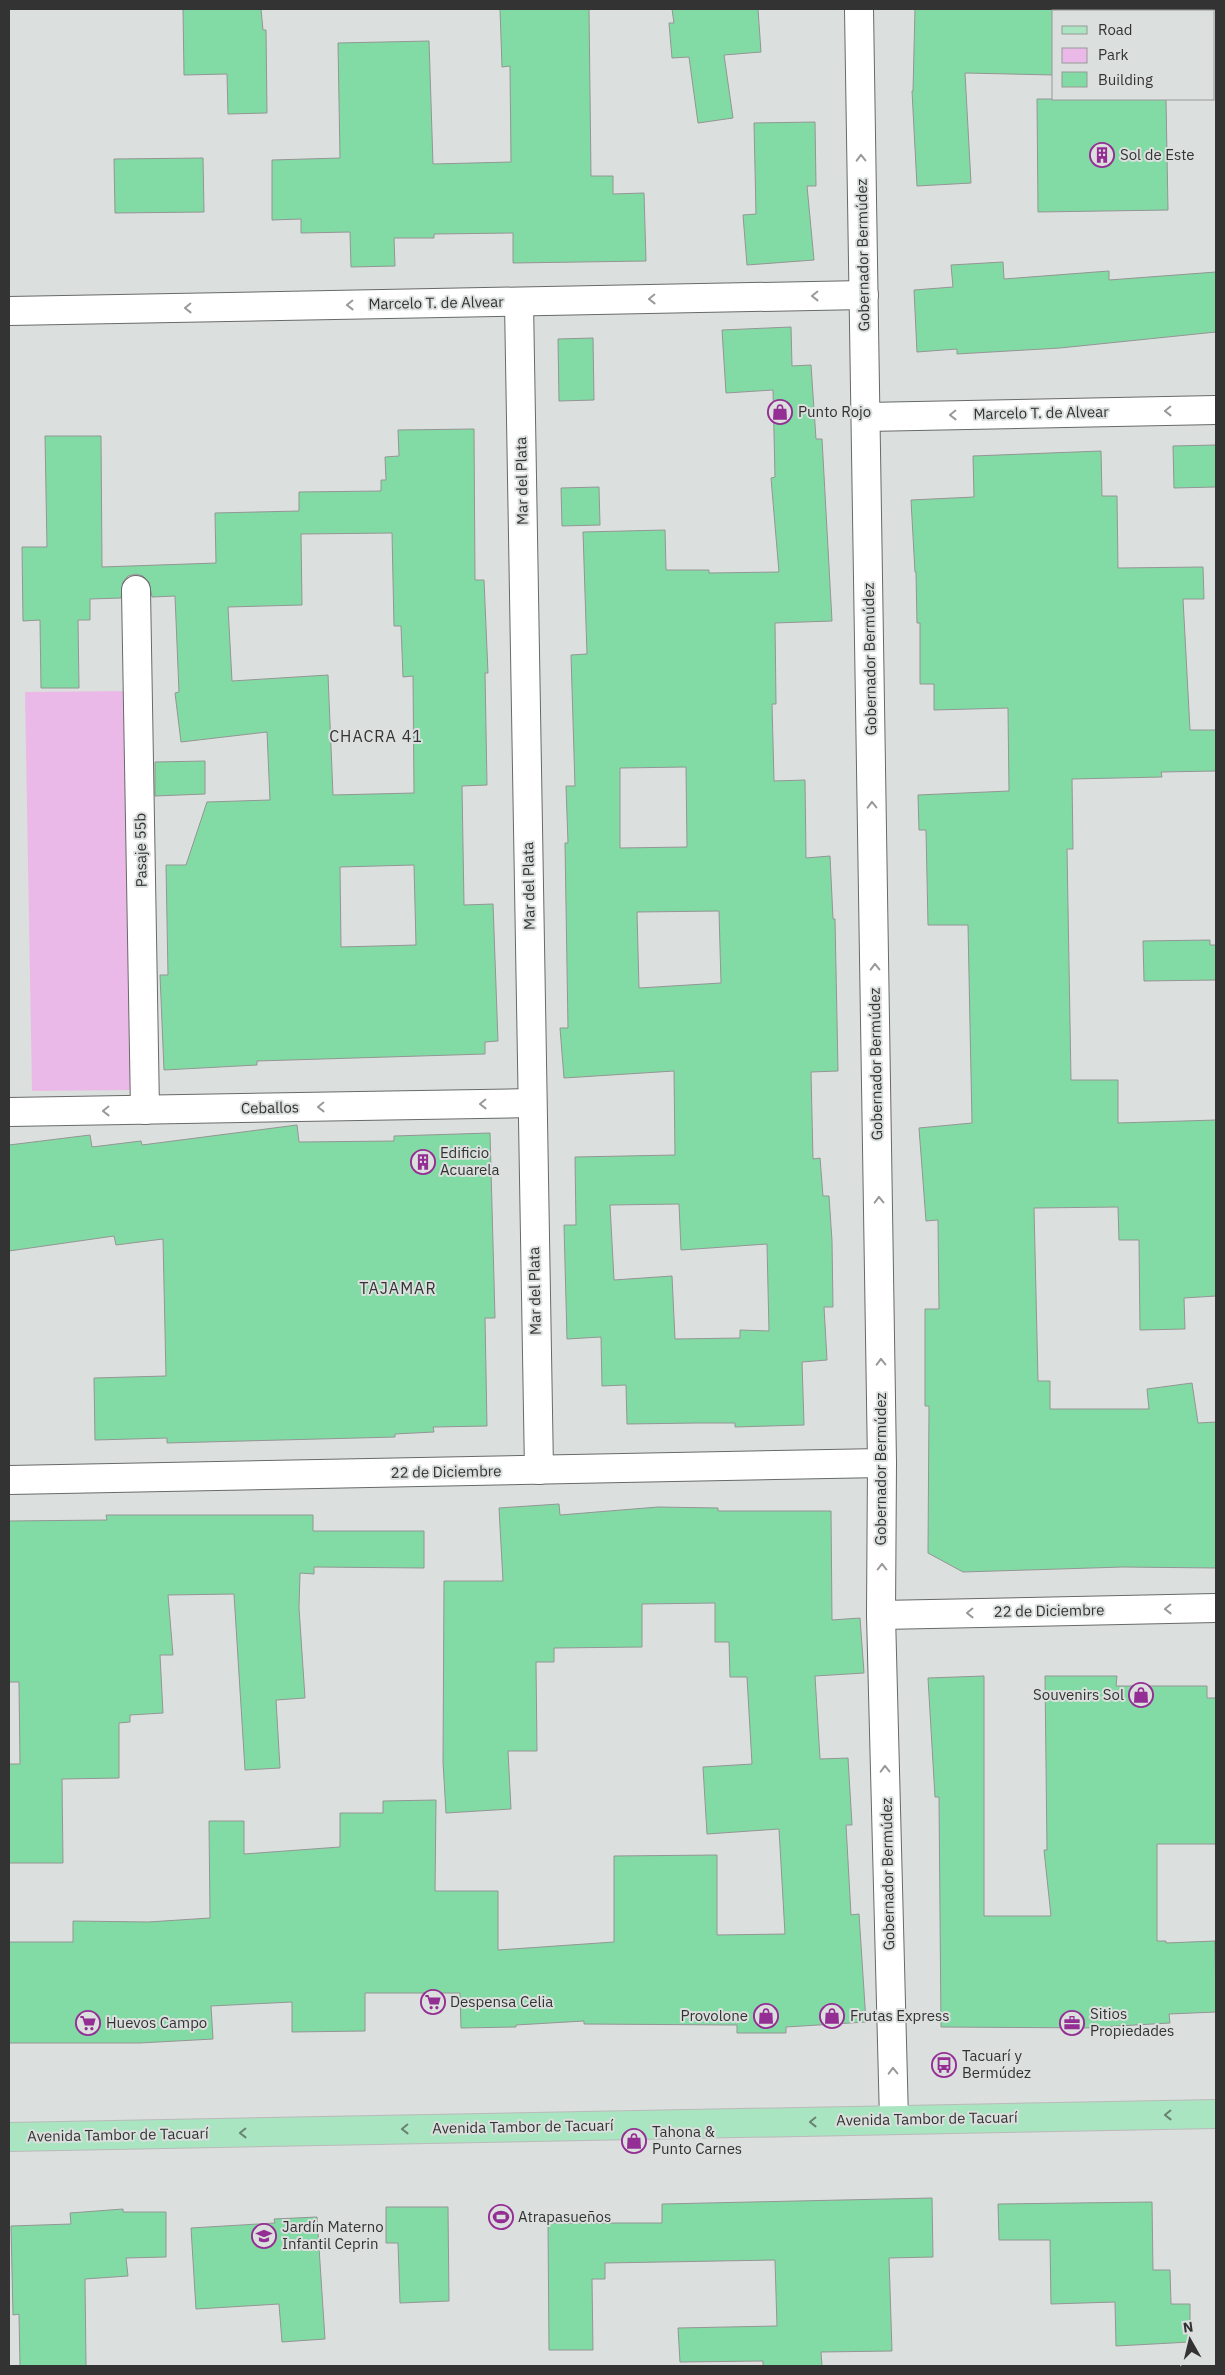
<svg xmlns="http://www.w3.org/2000/svg" width="1225" height="2375" viewBox="0 0 1225 2375" font-family="'IBM Plex Sans',sans-serif">
<style>
.green{fill:#ebb9e8}
.building{fill:#82dba4;stroke:#939694;fill-rule:evenodd}
.lines{fill:none;stroke-linecap:round;stroke-linejoin:round}
.street-casing{stroke:#676a68;stroke-width:30}
.primary-casing{stroke:#b9bab9;stroke-width:30}
.street{stroke:#fff;stroke-width:28}
.primary{stroke:#aae5c1;stroke-width:28}
.oneway{stroke:#989998}
.oneway2{stroke:#688372}
.labels{text-anchor:middle;stroke-width:4;stroke-linejoin:round;paint-order:stroke}
.poi-label{font-size:15px;fill:#323332;stroke:#dbdfdd;text-anchor:start}
.street-label{font-size:15px;fill:#323332;stroke:#dbdfdd}
.neighbourhood-label{font-size:16px;letter-spacing:1px;fill:#323332;stroke:#dbdfdd}
</style>
<rect width="100%" height="100%" fill="#dbdfdd"/>
<polygon class="green" points="130,691 136,1090 32,1091 25,692"/>
<g class="building">
<polygon points="183,9 261,9 263,30 266,30 267,113 228,114 227,74 184,75"/>
<polygon points="500,9 589,9 591,176 613,176 613,194 644,193 646,261 513,263 513,233 434,234 434,238 394,238 395,266 351,267 350,232 301,233 301,219 272,220 272,160 340,158 338,43 429,41 433,164 511,162 510,66 502,67"/>
<polygon points="672,9 758,9 761,52 724,55 733,118 698,123 689,57 672,58 669,23 674,23"/>
<polygon points="915,9 1054,9 1054,75 965,73 971,183 917,186 912,91 913,91"/>
<polygon points="1037,99 1166,99 1168,210 1038,212"/>
<polygon points="815,122 816,186 807,186 814,260 747,265 743,215 756,214 754,123"/>
<polygon points="203,158 204,212 115,213 114,159"/>
<polygon points="1003,262 1004,279 1109,271 1109,280 1216,272 1216,332 1060,348 957,354 957,349 917,352 914,290 953,287 951,265"/>
<path d="M791,327L792,366L811,365L816,439H822L832,621L775,623L776,704H772L774,781L805,780L806,858L830,856L833,919H835L838,1071L811,1072L813,1159L820,1158L823,1196H829L832,1241L833,1307H824L827,1360L802,1362L804,1425L735,1427V1423H696L627,1424L626,1385L602,1386L601,1337L567,1339L564,1225H576L575,1157L675,1155L674,1071L564,1078L560,1028H568L565,843H568L566,786H575L571,655L587,654L583,532L665,530L666,570H709V573L779,572L771,478L775,477L773,390L726,393L722,330ZM686,767L687,847L620,848V768ZM719,911L721,983L639,988L637,912ZM679,1204L681,1250L767,1244L769,1331L740,1330V1338L675,1339L672,1276L614,1280L610,1205Z"/>
<polygon points="593,338 594,400 559,401 558,339"/>
<path d="M474,429L475,580H484L488,673H485L487,785L462,786L464,905L493,904L498,1041L485,1042V1054L257,1061V1065L164,1070L160,975H168L166,865H186L207,802L270,800L267,732L181,742L175,693L179,692L175,596L152,597L149,582L143,576L136,574L128,576L123,582L121,598L90,599V620H78L79,688H41L40,620L23,621L22,547H47L45,436H101L102,567L216,563L215,513L299,511V492L381,491V480H386L385,457L399,456L398,430ZM392,533L394,626H401L403,677L413,676L414,793L333,795L328,675L232,681L228,607L302,605L301,534ZM414,865L416,945L341,947L340,867Z"/>
<polygon points="1216,445 1216,487 1174,488 1173,446"/>
<polygon points="1101,451 1102,496 1117,496 1118,568 1203,567 1204,599 1183,599 1190,730 1216,730 1216,771 1161,772 1162,777 1072,779 1073,849 1067,849 1071,1080 1118,1080 1118,1123 1216,1120 1216,1296 1184,1298 1185,1329 1140,1330 1139,1240 1119,1240 1118,1207 1034,1208 1038,1381 1050,1381 1050,1409 1149,1409 1147,1389 1192,1383 1198,1423 1216,1422 1216,1568 1123,1567 963,1572 928,1553 929,1406 925,1406 925,1309 939,1309 938,1220 926,1221 919,1128 972,1123 968,925 928,925 926,830 919,830 918,795 1009,791 1008,708 934,710 934,684 920,684 920,623 917,623 916,572 915,572 911,500 974,497 973,456"/>
<polygon points="599,487 600,525 562,526 561,488"/>
<polygon points="205,761 205,794 155,796 155,762"/>
<polygon points="1210,940 1210,945 1216,945 1216,980 1144,981 1143,941"/>
<polygon points="297,1125 299,1142 394,1141 394,1136 490,1133 495,1318 485,1318 487,1426 433,1427 434,1432 395,1434 395,1437 167,1443 167,1438 95,1440 94,1378 166,1376 163,1239 116,1245 114,1236 9,1251 9,1145 90,1135 92,1147 141,1141 142,1145"/>
<polygon points="559,1504 560,1515 658,1507 718,1508 718,1511 831,1511 832,1620 860,1618 864,1673 815,1676 820,1759 848,1758 852,1825 846,1825 851,1915 859,1914 866,2022 786,2027 786,2033 737,2033 737,2025 584,2024 584,2021 516,2025 516,2027 461,2028 460,1993 365,1993 365,2031 292,2032 292,2002 211,2006 213,2039 140,2043 9,2043 9,1942 73,1942 73,1921 148,1922 210,1918 209,1821 244,1821 244,1854 340,1847 340,1813 383,1813 383,1801 436,1800 435,1891 498,1891 498,1950 614,1942 614,1856 717,1855 717,1935 785,1934 779,1829 707,1834 703,1767 752,1764 747,1677 730,1677 729,1642 715,1642 715,1603 642,1604 642,1647 554,1648 554,1662 536,1662 537,1751 508,1751 511,1809 446,1813 443,1762 444,1581 503,1581 499,1508"/>
<polygon points="106,1515 313,1515 313,1531 424,1531 424,1568 314,1567 314,1574 300,1573 299,1608 305,1698 276,1700 280,1768 245,1770 234,1594 168,1595 173,1655 160,1655 163,1713 130,1715 130,1722 119,1723 119,1778 62,1779 63,1863 9,1863 9,1764 20,1764 19,1682 9,1682 9,1521 107,1520"/>
<polygon points="984,1676 984,1916 1051,1916 1044,1850 1047,1850 1045,1676 1117,1676 1116,1686 1207,1686 1207,1698 1216,1698 1216,1844 1157,1844 1157,1941 1166,1941 1166,1943 1215,1941 1216,2012 1169,2014 1170,2023 1100,2027 1100,2028 941,2027 939,1797 935,1797 928,1678"/>
<polygon points="932,2198 933,2257 889,2258 892,2351 821,2352 822,2366 763,2366 763,2361 680,2362 678,2328 777,2326 775,2260 605,2263 605,2279 592,2279 593,2350 549,2350 548,2223 662,2223 662,2204"/>
<polygon points="1152,2202 1153,2270 1170,2270 1171,2304 1190,2304 1190,2342 1116,2346 1115,2302 1051,2304 1050,2240 999,2240 998,2204"/>
<polygon points="386,2207 448,2207 449,2301 400,2303 398,2243 386,2243"/>
<polygon points="123,2209 123,2212 166,2212 166,2257 126,2258 128,2276 85,2279 86,2366 20,2366 19,2314 13,2315 11,2226 71,2224 70,2213"/>
<polygon points="317,2217 325,2339 282,2342 279,2304 196,2309 191,2228 275,2223 274,2219"/>
</g>
<g class="lines">
<defs>
<g id="street">
<polyline points="859,9 882,1463 881,1615 894,2120"/>
<polyline points="519,302 539,1470"/>
<polyline points="9,311 864,295"/>
<polyline points="866,417 1216,410"/>
<polyline points="136,590 145,1110"/>
<polyline points="9,1112 532,1103"/>
<polyline points="9,1480 882,1463"/>
<polyline points="881,1615 1216,1608"/>
</g>
<polyline id="primary" points="9,2137 1216,2114"/>
</defs>
<use href="#street" class="street-casing"/>
<use href="#primary" class="primary-casing"/>
<use href="#street" class="street"/>
<use href="#primary" class="primary"/>
</g>
<defs><path id="oneway-chevron" d="M-2-3.5L2.5 0L-2 3.5" fill="none" stroke-width="1.6" stroke-linecap="round" stroke-linejoin="round" transform="scale(1.25)"/></defs>
<g class="oneway">
<use href="#oneway-chevron" transform="translate(861 158) rotate(-91)"/>
<use href="#oneway-chevron" transform="translate(815 296) rotate(179)"/>
<use href="#oneway-chevron" transform="translate(652 299) rotate(179)"/>
<use href="#oneway-chevron" transform="translate(350 305) rotate(179)"/>
<use href="#oneway-chevron" transform="translate(188 308) rotate(179)"/>
<use href="#oneway-chevron" transform="translate(1168 411) rotate(179)"/>
<use href="#oneway-chevron" transform="translate(953 415) rotate(179)"/>
<use href="#oneway-chevron" transform="translate(872 805) rotate(-91)"/>
<use href="#oneway-chevron" transform="translate(875 967) rotate(-91)"/>
<use href="#oneway-chevron" transform="translate(483 1104) rotate(179)"/>
<use href="#oneway-chevron" transform="translate(321 1107) rotate(179)"/>
<use href="#oneway-chevron" transform="translate(106 1111) rotate(179)"/>
<use href="#oneway-chevron" transform="translate(879 1200) rotate(-91)"/>
<use href="#oneway-chevron" transform="translate(881 1362) rotate(-91)"/>
<use href="#oneway-chevron" transform="translate(882 1567) rotate(-90)"/>
<use href="#oneway-chevron" transform="translate(1168 1609) rotate(179)"/>
<use href="#oneway-chevron" transform="translate(970 1613) rotate(179)"/>
<use href="#oneway-chevron" transform="translate(885 1769) rotate(-91)"/>
<use href="#oneway-chevron" transform="translate(893 2071) rotate(-91)"/>
</g>
<g class="oneway2">
<use href="#oneway-chevron" transform="translate(1168 2115) rotate(179)"/>
<use href="#oneway-chevron" transform="translate(813 2122) rotate(179)"/>
<use href="#oneway-chevron" transform="translate(405 2129) rotate(179)"/>
<use href="#oneway-chevron" transform="translate(243 2133) rotate(179)"/>
</g>
<defs>
<symbol id="building-ring" viewBox="-11 -11 22 22"><circle r="9.5" fill="#dbdfdd" stroke="#942e94" stroke-width="1.5"/><path d="M-4-6H4V6H1V3H-1V6H-4ZM-2.5-4.3h1.7v1.8h-1.7ZM.8-4.3h1.7v1.8H.8ZM-2.5-1h1.7V.8h-1.7ZM.8-1h1.7V.8H.8Z" fill="#942e94"/></symbol>
<symbol id="shop-ring" viewBox="-11 -11 22 22"><circle r="9.5" fill="#dbdfdd" stroke="#942e94" stroke-width="1.5"/><path d="M-5-2.5h2.3a2.7 3.5 0 0 1 5.4 0H5L5.5 6h-11ZM-1.5-2.5h3a1.5 2.3 0 0 0-3 0Z" fill="#942e94"/></symbol>
<symbol id="supermarket-ring" viewBox="-11 -11 22 22"><circle r="9.5" fill="#dbdfdd" stroke="#942e94" stroke-width="1.5"/><path d="M-6-5.5h2.5l.6 2H6L4.5 2H-2.5L-4.4-4H-6ZM-1.5 3.2a1.3 1.3 0 1 0 .1 0ZM3 3.2a1.3 1.3 0 1 0 .1 0Z" fill="#942e94"/></symbol>
<symbol id="office-ring" viewBox="-11 -11 22 22"><circle r="9.5" fill="#dbdfdd" stroke="#942e94" stroke-width="1.5"/><path d="M-6-3h4V-5.5h4V-3h4V5H-6ZM-1-4.5V-3h2v-1.5ZM-6 0V1H6V0Z" fill="#942e94"/></symbol>
<symbol id="bus-ring" viewBox="-11 -11 22 22"><circle r="9.5" fill="#dbdfdd" stroke="#942e94" stroke-width="1.5"/><path d="M-5-6H5V4H4V6H2V4H-2V6H-4V4H-5ZM-3.5-4V0h7V-4ZM-3.5 1.2v1.5H-2V1.2ZM2 1.2v1.5H3.5V1.2Z" fill="#942e94"/></symbol>
<symbol id="stadium-ring" viewBox="-11 -11 22 22"><circle r="9.5" fill="#dbdfdd" stroke="#942e94" stroke-width="1.5"/><path d="M0-5a6.5 5 0 1 0 0 10a6.5 5 0 1 0 0-10ZM-3.5-1.8h7v3.6h-7Z" fill="#942e94"/></symbol>
<symbol id="school-ring" viewBox="-11 -11 22 22"><circle r="9.5" fill="#dbdfdd" stroke="#942e94" stroke-width="1.5"/><path d="M0-5L7-2L0 1L-7-2ZM-4 1L0 2.5L4 1V4Q0 6-4 4Z" fill="#942e94"/></symbol>
</defs>
<g fill-rule="evenodd">
<use href="#building-ring" x="1088" y="141" width="28" height="28"/>
<use href="#shop-ring" x="766" y="398" width="28" height="28"/>
<use href="#building-ring" x="409" y="1148" width="28" height="28"/>
<use href="#shop-ring" x="1127" y="1681" width="28" height="28"/>
<use href="#supermarket-ring" x="419" y="1988" width="28" height="28"/>
<use href="#shop-ring" x="752" y="2002" width="28" height="28"/>
<use href="#shop-ring" x="818" y="2002" width="28" height="28"/>
<use href="#supermarket-ring" x="74" y="2009" width="28" height="28"/>
<use href="#office-ring" x="1058" y="2009" width="28" height="28"/>
<use href="#bus-ring" x="930" y="2051" width="28" height="28"/>
<use href="#shop-ring" x="620" y="2127" width="28" height="28"/>
<use href="#stadium-ring" x="487" y="2203" width="28" height="28"/>
<use href="#school-ring" x="250" y="2222" width="28" height="28"/>
</g>
<g class="labels">
<g class="poi-label">
<text x="1120" y="160">Sol de Este</text>
<text x="798" y="417">Punto Rojo</text>
<text x="440" y="1158">Edificio<tspan x="440" dy="17">Acuarela</tspan></text>
<text x="1124" y="1700" text-anchor="end">Souvenirs Sol</text>
<text x="450" y="2007">Despensa Celia</text>
<text x="1090" y="2019">Sitios<tspan x="1090" dy="17">Propiedades</tspan></text>
<text x="748" y="2021" text-anchor="end">Provolone</text>
<text x="850" y="2021">Frutas Express</text>
<text x="106" y="2028">Huevos Campo</text>
<text x="962" y="2061">Tacuarí y<tspan x="962" dy="17">Bermúdez</tspan></text>
<text x="652" y="2137">Tahona &amp;<tspan x="652" dy="17">Punto Carnes</tspan></text>
<text x="518" y="2222">Atrapasueños</text>
<text x="282" y="2232">Jardín Materno<tspan x="282" dy="17">Infantil Ceprin</tspan></text>
</g>
<g class="street-label">
<text transform="translate(863 255) rotate(-91)" y="5">Gobernador Bermúdez</text>
<text transform="translate(436 303) rotate(-1)" y="5">Marcelo T. de Alvear</text>
<text transform="translate(1041 413) rotate(-1)" y="5">Marcelo T. de Alvear</text>
<text transform="translate(522 481) rotate(-91)" y="5">Mar del Plata</text>
<text transform="translate(870 659) rotate(-91)" y="5">Gobernador Bermúdez</text>
<text transform="translate(141 850) rotate(-91)" y="5">Pasaje 55b</text>
<text transform="translate(529 886) rotate(-91)" y="5">Mar del Plata</text>
<text transform="translate(876 1064) rotate(-91)" y="5">Gobernador Bermúdez</text>
<text transform="translate(270 1108) rotate(-1)" y="5">Ceballos</text>
<text transform="translate(535 1291) rotate(-91)" y="5">Mar del Plata</text>
<text transform="translate(881 1469) rotate(-90)" y="5">Gobernador Bermúdez</text>
<text transform="translate(446 1472) rotate(-1)" y="5">22 de Diciembre</text>
<text transform="translate(1049 1611) rotate(-1)" y="5">22 de Diciembre</text>
<text transform="translate(888 1874) rotate(-91)" y="5">Gobernador Bermúdez</text>
<text transform="translate(927 2119) rotate(-1)" y="5">Avenida Tambor de Tacuarí</text>
<text transform="translate(523 2127) rotate(-1)" y="5">Avenida Tambor de Tacuarí</text>
<text transform="translate(118 2135) rotate(-1)" y="5">Avenida Tambor de Tacuarí</text>
</g>
<g class="neighbourhood-label">
<text x="376" y="742">CHACRA 41</text>
<text x="398" y="1294">TAJAMAR</text>
</g>
</g>
<rect width="1225" height="2375" fill="none" stroke="#323332" stroke-width="20"/>
<rect x="1052" y="10" width="162" height="90" fill="#dbdfdd" stroke="#979a99"/>
<rect x="1062" y="26" width="25" height="8" fill="#aae5c1" stroke="#979a99"/>
<text x="1098" y="35" font-size="15" fill="#323332">Road</text>
<rect x="1062" y="48" width="25" height="15" fill="#ebb9e8" stroke="#979a99"/>
<text x="1098" y="60" font-size="15" fill="#323332">Park</text>
<rect x="1062" y="72" width="25" height="15" fill="#82dba4" stroke="#979a99"/>
<text x="1098" y="85" font-size="15" fill="#323332">Building</text>
<g transform="translate(1190 2340) rotate(352)" stroke="#dbdfdd" stroke-width="4" paint-order="stroke">
<path d="M0-4L9 19L0 12L-9 19Z" fill="#323332"/>
<text y="-8" font-size="14" font-weight="bold" text-anchor="middle" fill="#323332">N</text>
</g>
</svg>
